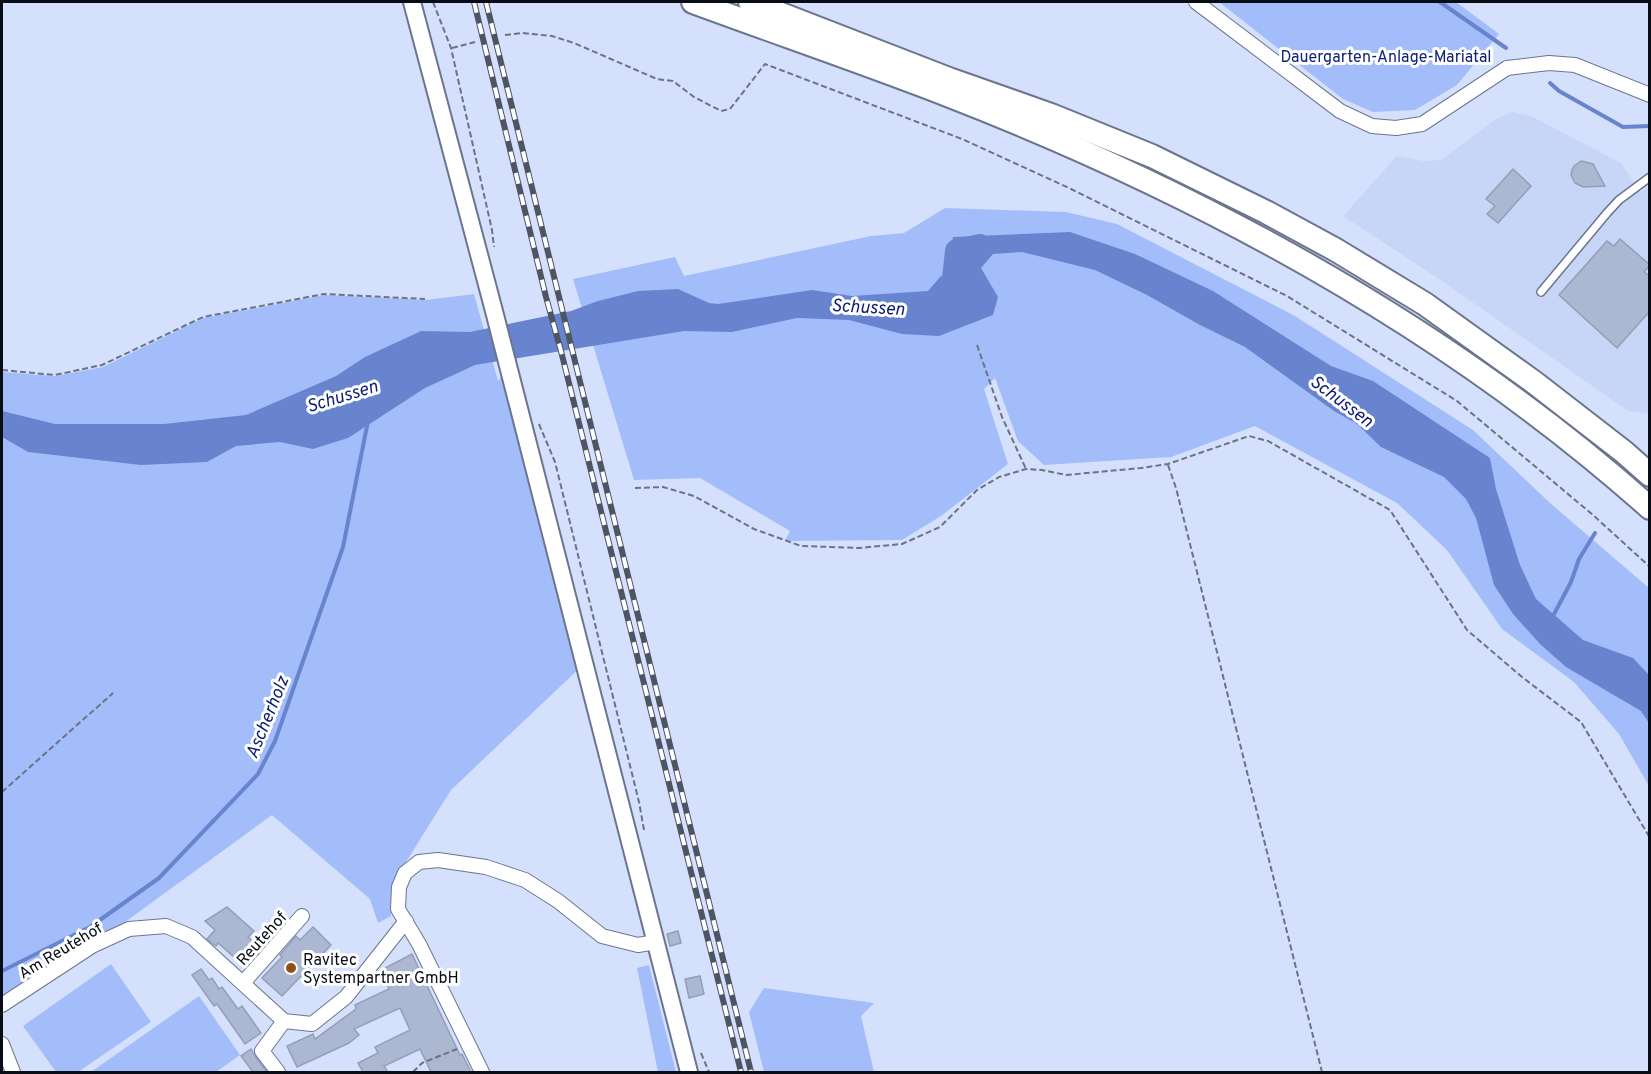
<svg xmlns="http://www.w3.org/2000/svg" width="1651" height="1074" viewBox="0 0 1651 1074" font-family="Overpass,sans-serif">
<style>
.built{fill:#c7d6f7}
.green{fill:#a3bdfb}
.water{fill:#6884cf}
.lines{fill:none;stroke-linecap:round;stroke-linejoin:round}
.stream{stroke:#6884cf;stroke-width:4}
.river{stroke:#6884cf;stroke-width:24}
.building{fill:#acb7d2;stroke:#939eb8;stroke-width:1.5}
.service-casing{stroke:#6b758d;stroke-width:10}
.minor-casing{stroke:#6b758d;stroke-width:16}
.tertiary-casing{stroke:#6b758d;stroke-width:20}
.trunk-casing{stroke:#6b758d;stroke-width:26}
.path{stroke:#6b7385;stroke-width:2;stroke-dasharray:6 3;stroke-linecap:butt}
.service{stroke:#fff;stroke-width:7}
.minor{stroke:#fff;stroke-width:14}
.tertiary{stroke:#fff;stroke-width:16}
.trunk{stroke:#fff;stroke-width:22}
.rail-casing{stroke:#4d5463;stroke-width:6}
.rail{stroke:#fff;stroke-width:4;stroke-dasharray:11;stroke-linecap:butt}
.poi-dot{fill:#905119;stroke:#fff;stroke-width:2}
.labels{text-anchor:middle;stroke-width:6;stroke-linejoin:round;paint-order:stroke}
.park-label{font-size:16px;fill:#102178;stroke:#fff}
.street-label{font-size:16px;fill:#080c15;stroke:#fff}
.poi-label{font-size:16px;fill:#080c15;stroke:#fff;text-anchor:start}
.water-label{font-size:18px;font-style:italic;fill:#0d1d74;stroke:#fff}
</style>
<rect width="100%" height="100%" fill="#d5e1fc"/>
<polygon class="built" points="1512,112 1531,116 1621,163 1641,192 1649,186 1649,414 1628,411 1439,279 1343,216 1397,156 1423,161 1441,160 1496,119"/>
<g class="green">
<polygon points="1219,2 1456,2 1499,34 1457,85 1415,110 1373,112 1343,99"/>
<polygon points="945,208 1066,212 1117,224 1295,316 1473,430 1550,503 1649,588 1649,786 1619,734 1574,682 1502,629 1447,550 1397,503 1255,426 1171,457 1044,465 1018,441 995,378 984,389 1008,464 941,516 902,540 785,541 790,531 700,478 634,480 573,279 675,257 684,276 871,236 904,233"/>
<polygon points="474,294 498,381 508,369 585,663 451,790 391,886 391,916 378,923 370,899 272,815 92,946 2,1005 2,372 55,376 103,367 203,318 325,295 425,300"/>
<polygon points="111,964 151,1022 78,1072 56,1072 23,1026"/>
<polygon points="649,965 676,1072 658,1072 637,968"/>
<polygon points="764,988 874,1003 861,1016 874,1072 764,1072 749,1012"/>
<polygon points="199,996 240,1055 216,1072 91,1072"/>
</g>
<polygon class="water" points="1070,232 1135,254 1213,291 1331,366 1373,381 1490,458 1496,489 1520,565 1536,599 1583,640 1633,658 1649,675 1649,723 1641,711 1566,667 1540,644 1513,614 1494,585 1476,518 1466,499 1444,477 1381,447 1357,424 1334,411 1245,347 1200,325 1147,295 1095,270 1022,252 993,254 981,268 998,297 993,315 939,336 902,334 849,320 797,318 732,332 684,331 475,365 425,388 348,438 313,449 280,442 236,446 207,462 141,465 28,452 2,437 2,411 55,424 164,424 246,415 336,376 365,357 421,331 470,332 571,311 598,301 638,291 678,289 709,303 718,304 812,290 852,296 928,291 940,277 961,266 950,253 953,237"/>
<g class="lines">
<g class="stream">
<polyline points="1440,2 1506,48"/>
<polyline points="1550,83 1559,91 1623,127 1650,126"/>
<polyline points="1552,618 1571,582 1579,559 1595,533"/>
<polyline points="2,971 90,927 159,878 258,774 275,741 343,547 368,421"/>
</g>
<polyline class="river" points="942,295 953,288 957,251 980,246"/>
</g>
<g class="building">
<polygon points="1581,161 1593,164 1605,186 1583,187 1575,183 1571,175 1572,170 1574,166"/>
<polygon points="1513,169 1531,186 1498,223 1487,214 1495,206 1486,199"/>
<polygon points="1620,239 1650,265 1644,272 1650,276 1650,311 1617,348 1559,295 1607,241 1614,246"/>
<polygon points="227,907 254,931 248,937 258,947 243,965 218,943 216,946 207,939 215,930 205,921"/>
<polygon points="313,927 331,945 282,996 262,978 282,957 280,955 296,936 300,940"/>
<polygon points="678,931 681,943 670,946 667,934"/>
<polygon points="412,954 460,1055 462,1054 471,1072 431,1072 420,1049 384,1066 388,1072 363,1072 358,1063 378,1053 375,1047 410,1030 400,1008 354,1029 359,1035 349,1043 297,1067 287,1046 313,1034 315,1039 356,1009 355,1005 389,989 381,970"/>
<polygon points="201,969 209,980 212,978 219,989 222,987 238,1009 242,1006 261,1033 245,1044 217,1004 214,1006 192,975"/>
<polygon points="700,976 704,994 689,998 685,979"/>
<polygon points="251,1049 255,1056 267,1072 253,1072 241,1056"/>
</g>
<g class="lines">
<defs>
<polyline id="service" points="1541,292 1607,213 1619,200 1650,177"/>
<g id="minor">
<polyline points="1196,2 1340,111 1372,126 1396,128 1422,124 1507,68 1549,63 1575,65 1650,95"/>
<polyline points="243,983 302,916"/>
<polyline points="2,1005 92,946 129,929 166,926 192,937 284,1021 312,1024 346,997 406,921"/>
<polyline points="2,1044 13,1072"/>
<polyline points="278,1072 262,1051 284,1021"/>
<polyline points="482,1072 419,944 398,909 399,887 405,873 419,862 438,860 486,867 525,880 558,901 602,936 638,945 656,942"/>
</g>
<polyline id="tertiary" points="412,2 494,311 689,1072"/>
<g id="trunk">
<path d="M693,2C777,33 862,62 945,94C1200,193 1445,325 1650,508"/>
<polyline points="750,2 949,79 1051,115 1152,156 1266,212 1336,250 1425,304 1535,383 1624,452 1650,475"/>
</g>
</defs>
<use href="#service" class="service-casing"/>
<use href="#minor" class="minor-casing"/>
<use href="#tertiary" class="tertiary-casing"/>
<use href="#trunk" class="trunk-casing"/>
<g class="path">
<polyline points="433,2 451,48 492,230 494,247"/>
<polyline points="505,35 522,33 552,36 574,43 657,79 673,81 694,97 721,111 730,109 765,64 962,139 1071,189 1287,296 1457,401 1593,515 1650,567"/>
<polyline points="452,48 475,42"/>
<polyline points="977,345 1002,417 1026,469"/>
<polyline points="2,370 55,375 102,365 203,317 324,294 425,299"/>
<polyline points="539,424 555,462 639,802 644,830"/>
<polyline points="1168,465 1176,488 1322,1072"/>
<polyline points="635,488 663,487 694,496 754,529 801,546 859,548 902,544 940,527 977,490 999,477 1026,469 1042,470 1066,475 1141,468 1168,464 1249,436 1268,441 1390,510 1467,630 1522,677 1581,722 1650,838"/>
<polyline points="2,792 113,693"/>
<polyline points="701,1053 709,1072"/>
<polyline points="413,1072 422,1063 457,1049"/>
</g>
<use href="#service" class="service"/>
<use href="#minor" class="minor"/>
<use href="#tertiary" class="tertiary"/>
<use href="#trunk" class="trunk"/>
<defs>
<g id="rail">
<polyline points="474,2 546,297 561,351 741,1072"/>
<polyline points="486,2 751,1072"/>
</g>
</defs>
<use href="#rail" class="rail-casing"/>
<use href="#rail" class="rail"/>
</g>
<circle class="poi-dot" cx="291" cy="968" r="6"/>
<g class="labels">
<g class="park-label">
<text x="1386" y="62">Dauergarten-Anlage-Mariatal</text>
</g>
<g class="street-label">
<text transform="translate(261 938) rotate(-48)" y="6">Reutehof</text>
<text transform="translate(60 950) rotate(-31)" y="6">Am Reutehof</text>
</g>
<g class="poi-label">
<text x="303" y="965">Ravitec<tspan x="303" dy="18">Systempartner GmbH</tspan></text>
</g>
<g class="water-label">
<text transform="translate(868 307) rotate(3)" y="6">Schussen</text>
<text transform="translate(342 396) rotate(-17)" y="6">Schussen</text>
<text transform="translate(1342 401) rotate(37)" y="6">Schussen</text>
<text transform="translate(267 717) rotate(-68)" y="6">Ascherholz</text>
</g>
</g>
<rect width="1651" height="1074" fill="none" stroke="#080c15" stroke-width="6"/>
</svg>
